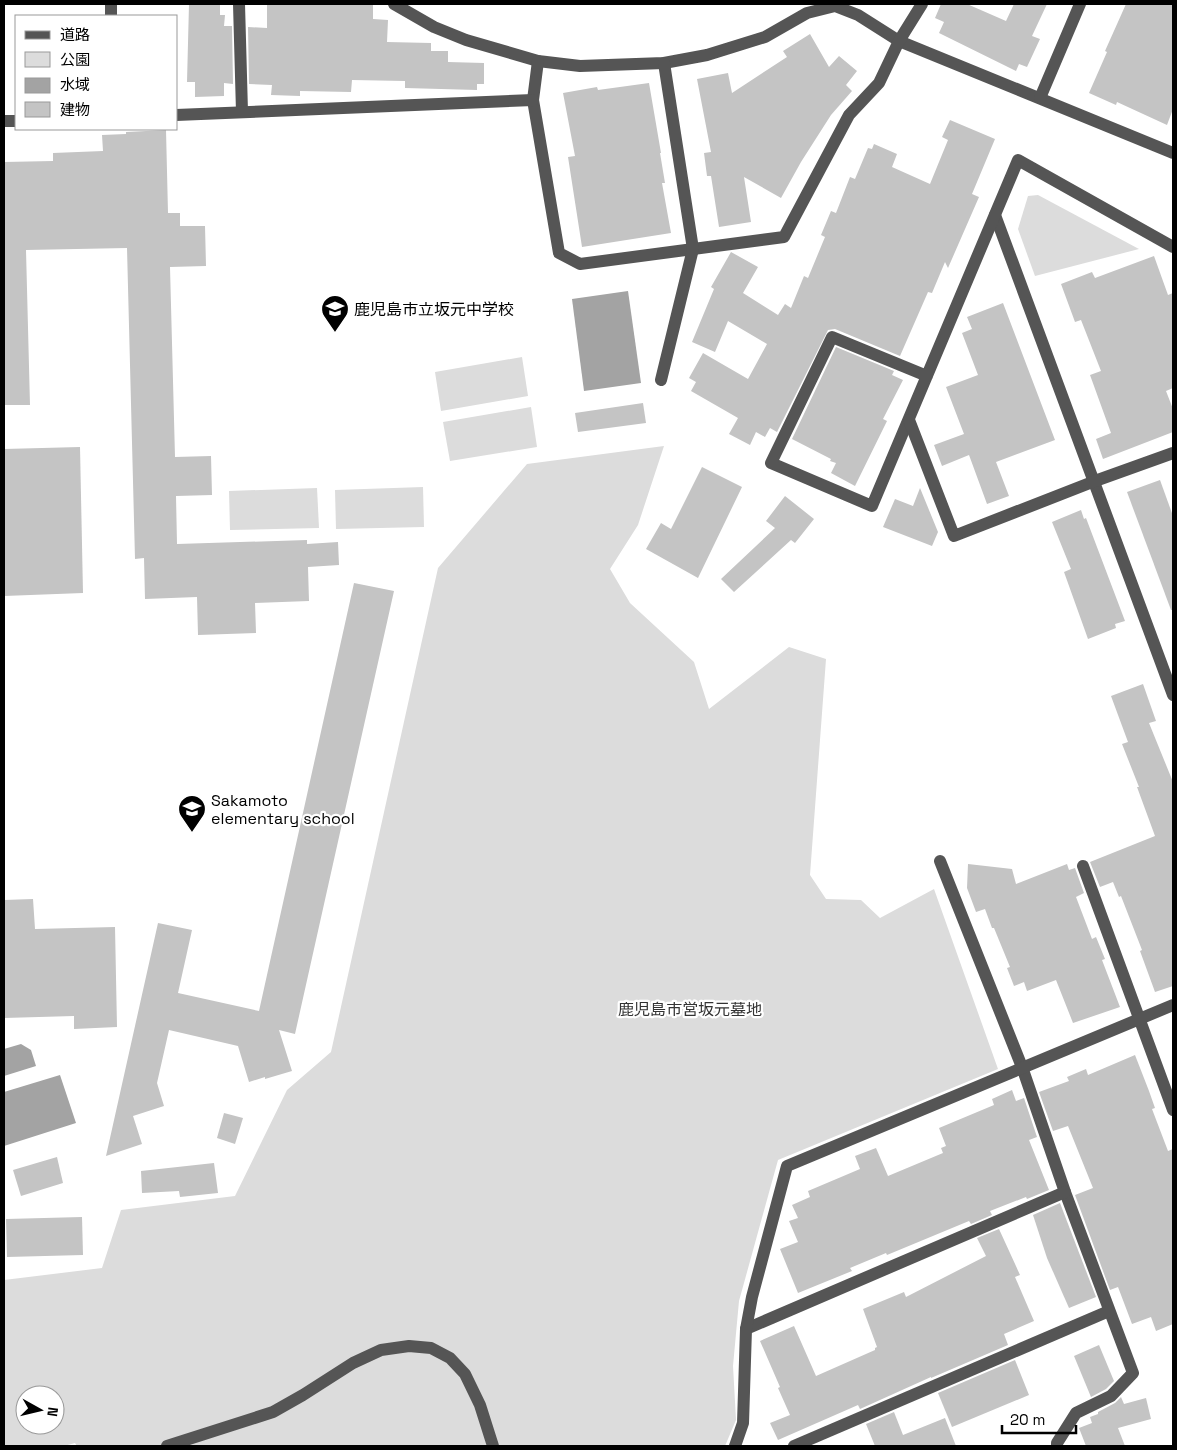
<svg xmlns="http://www.w3.org/2000/svg" width="1177" height="1450" viewBox="0 0 1177 1450" font-family="'Space Grotesk','Noto Sans JP',sans-serif">
<style>
.green{fill:#dcdcdc;fill-rule:evenodd}
.water{fill:#a3a3a3}
.building{fill:#c4c4c4}
.lines{fill:none;stroke-linecap:round;stroke-linejoin:round}
.minor{stroke:#555;stroke-width:12}
.labels{text-anchor:middle;stroke-width:4.5;stroke-linejoin:round;paint-order:stroke}
.poi-label{font-size:16px;fill:#000;stroke:#fff;text-anchor:start}
.park-label{font-size:16px;fill:#333;stroke:#fff}
</style>
<rect width="100%" height="100%" fill="#fff"/>
<g class="green">
<polygon points="1038,195 1139,249 1035,276 1018,229 1028,196"/>
<polygon points="522,357 528,396 441,411 435,372"/>
<polygon points="531,407 537,447 450,461 443,422"/>
<path d="M664,446L638,525L610,569L630,603L694,662L709,709L789,647L826,659L810,875L826,899L861,900L880,918L934,889L998,1069L778,1160L739,1301L733,1366L736,1420L725,1446H77L75,1443L64,1446H4V1280L102,1268L121,1210L235,1196L287,1090L331,1052L438,568L527,464ZM25,1395H55V1425H25Z"/>
<polygon points="423,487 424,527 336,529 335,490"/>
<polygon points="317,488 319,528 230,530 229,491"/>
</g>
<g class="water">
<polygon points="628,291 641,383 584,391 572,299"/>
<polygon points="21,1044 31,1050 36,1066 4,1076 4,1049"/>
<polygon points="60,1075 76,1123 4,1146 4,1092"/>
</g>
<g class="building">
<polygon points="189,4 220,5 220,15 225,15 224,26 232,26 233,84 224,83 224,96 195,97 195,82 187,82"/>
<polygon points="267,4 373,4 373,19 388,20 387,42 431,43 431,51 448,51 448,62 484,63 484,84 477,84 477,90 405,88 405,81 352,80 351,92 300,91 300,96 271,95 272,85 249,84 248,27 267,28"/>
<polygon points="941,4 967,4 1006,21 1014,4 1047,4 1032,36 1040,39 1027,67 1019,64 1016,71 939,33 944,22 935,18"/>
<polygon points="1126,4 1173,4 1173,109 1167,125 1117,102 1116,105 1089,93 1107,52 1105,51"/>
<polygon points="810,34 829,67 839,56 857,71 846,85 852,91 831,115 801,162 781,198 744,177 751,222 719,227 711,176 707,176 704,153 711,152 697,79 728,73 732,93 787,57 783,51"/>
<polygon points="649,83 661,153 660,153 665,183 662,183 671,233 582,247 568,157 575,156 563,93 597,87 598,90"/>
<polygon points="950,120 995,139 972,194 979,197 948,268 945,262 932,293 928,292 900,356 835,329 828,330 777,432 770,428 765,437 756,432 750,445 729,434 738,418 691,391 696,382 689,378 703,353 748,379 767,344 728,321 715,352 692,342 714,289 711,287 731,252 758,267 743,293 778,315 785,304 791,308 804,276 808,278 825,237 821,235 831,211 836,213 850,177 855,179 868,148 872,149 874,144 897,154 892,167 930,184 948,140 942,137"/>
<polygon points="166,130 168,213 180,213 180,226 205,226 206,266 170,267 175,457 211,456 212,495 176,496 177,544 307,540 307,544 338,542 339,565 308,567 309,601 255,603 256,633 198,635 197,597 145,599 144,558 135,559 127,248 26,250 30,405 4,405 4,162 53,161 53,153 103,151 102,135 126,134 126,132"/>
<polygon points="1154,256 1168,295 1173,293 1173,388 1166,391 1173,409 1173,432 1103,459 1096,439 1111,433 1090,375 1101,371 1081,320 1075,322 1061,284 1092,272 1095,278"/>
<polygon points="1003,303 1055,440 996,462 1009,496 987,504 969,455 942,466 934,445 964,434 946,387 978,375 962,333 972,329 967,317"/>
<polygon points="836,347 894,371 892,375 903,380 883,419 887,421 855,486 831,473 836,463 830,461 831,459 792,439"/>
<polygon points="643,403 646,423 578,432 575,413"/>
<polygon points="80,447 83,593 4,596 4,449"/>
<polygon points="702,467 742,487 698,578 646,549 661,523 671,529"/>
<polygon points="1160,480 1173,516 1173,610 1171,610 1127,492"/>
<polygon points="920,488 938,532 932,546 883,527 895,499 913,506"/>
<polygon points="785,496 814,519 795,543 791,540 734,592 721,579 775,528 766,521"/>
<polygon points="1081,510 1084,519 1086,518 1125,621 1115,624 1116,628 1088,639 1064,572 1071,569 1052,522"/>
<polygon points="354,583 394,591 295,1034 279,1030 292,1071 265,1079 265,1077 249,1082 238,1046 169,1030 157,1083 164,1106 133,1116 142,1144 106,1156 158,923 192,930 178,993 259,1011"/>
<polygon points="1143,684 1156,721 1149,723 1173,782 1173,986 1155,992 1140,951 1142,950 1121,896 1119,897 1113,882 1100,887 1090,862 1155,836 1137,787 1139,787 1122,744 1128,742 1111,696"/>
<polygon points="968,864 1012,869 1016,884 1067,864 1069,870 1075,868 1084,893 1076,897 1092,939 1096,937 1105,959 1102,960 1120,1007 1073,1023 1056,980 1027,991 1024,982 1014,986 1007,968 1010,967 994,928 992,928 985,909 976,912 967,888"/>
<polygon points="33,899 35,929 115,927 117,1027 74,1029 74,1016 4,1018 4,900"/>
<polygon points="1135,1055 1149,1091 1155,1108 1152,1109 1168,1151 1173,1149 1173,1324 1156,1331 1151,1317 1132,1324 1118,1287 1110,1290 1075,1195 1093,1188 1068,1126 1053,1131 1039,1092 1069,1081 1067,1077 1086,1069 1088,1075"/>
<polygon points="1012,1090 1016,1101 1024,1098 1037,1137 1029,1140 1049,1190 1027,1199 1026,1197 990,1211 992,1215 971,1224 969,1221 887,1255 886,1253 850,1268 852,1271 798,1293 780,1249 798,1242 789,1221 798,1218 792,1205 810,1197 808,1191 860,1169 855,1156 876,1148 888,1176 943,1153 941,1148 946,1146 939,1128 994,1105 992,1099"/>
<polygon points="224,1113 243,1118 235,1144 217,1138"/>
<polygon points="57,1157 63,1183 21,1196 13,1170"/>
<polygon points="214,1163 218,1193 180,1197 179,1191 142,1193 141,1171"/>
<polygon points="1060,1203 1096,1297 1069,1308 1047,1258 1033,1215"/>
<polygon points="82,1217 83,1255 7,1257 6,1219"/>
<polygon points="999,1229 1020,1275 1015,1277 1034,1321 1004,1334 1008,1345 931,1378 931,1377 860,1409 858,1405 778,1440 770,1423 790,1415 778,1388 780,1387 760,1341 794,1326 816,1376 875,1350 875,1348 877,1347 863,1309 904,1292 906,1297 986,1256 977,1238"/>
<polygon points="1099,1345 1114,1381 1106,1389 1091,1397 1074,1356"/>
<polygon points="1015,1360 1029,1395 952,1427 938,1393"/>
<polygon points="1121,1397 1124,1404 1146,1398 1151,1419 1118,1428 1125,1446 1086,1446 1079,1428 1092,1423 1090,1417 1098,1414 1098,1412 1115,1403"/>
<polygon points="894,1412 903,1435 945,1418 956,1446 875,1446 866,1424"/>
</g>
<g class="lines">
<g class="minor">
<polyline points="111,4 111,16"/>
<polyline points="239,4 242,112"/>
<polyline points="394,4 434,27 466,40 538,61 580,66 664,63 707,55 765,37 807,13 835,6 858,15 899,41 1173,153"/>
<polyline points="538,61 533,100 559,253 580,264 784,237 849,115 879,83 899,41 922,4"/>
<polyline points="1040,98 1080,4"/>
<polyline points="176,115 533,100"/>
<polyline points="4,121 16,121"/>
<polyline points="995,215 1173,695"/>
<polyline points="927,376 832,337 771,463 872,506 1018,160 1173,247"/>
<polyline points="661,380 693,249 664,63"/>
<polyline points="909,420 954,536 1095,481 1173,453"/>
<polyline points="940,861 1022,1067 1065,1192 1133,1373 1111,1396 1076,1413 1057,1443 1057,1446"/>
<polyline points="1083,866 1173,1110"/>
<polyline points="746,1329 1065,1192"/>
<polyline points="167,1446 273,1412 303,1395 353,1363 381,1350 409,1346 431,1348 450,1358 465,1374 480,1405 493,1446"/>
<polyline points="735,1446 743,1423 746,1329 752,1297 787,1166 1173,1005"/>
<polyline points="794,1446 1109,1311"/>
</g>
</g>
<defs>
<symbol id="school-pin" viewBox="-11 -11 22 30"><path d="M0 17L-7.5 6A9.5 9.5 0 1 1 7.5 6Z" fill="#000" stroke="#fff"/><path d="M0-5L7-2L0 1L-7-2ZM-4 1L0 2.5L4 1V4Q0 6-4 4Z" fill="#fff"/></symbol>
</defs>
<g fill-rule="evenodd">
<use href="#school-pin" x="319" y="293" width="32" height="43"/>
<use href="#school-pin" x="176" y="793" width="32" height="43"/>
</g>
<g class="labels">
<g class="poi-label">
<text x="354" y="315">鹿児島市立坂元中学校</text>
<text x="211" y="806">Sakamoto<tspan x="211" dy="18">elementary school</tspan></text>
</g>
<g class="park-label">
<text x="690" y="1015">鹿児島市営坂元墓地</text>
</g>
</g>
<rect width="1177" height="1450" fill="none" stroke="#000000" stroke-width="10"/>
<rect x="15" y="15" width="162" height="115" fill="#ffffff" stroke="#999999"/>
<rect x="25" y="31" width="25" height="8" fill="#555555" stroke="#999999"/>
<text x="60" y="40" font-size="15" fill="#000000">道路</text>
<rect x="25" y="52" width="25" height="15" fill="#dcdcdc" stroke="#999999"/>
<text x="60" y="65" font-size="15" fill="#000000">公園</text>
<rect x="25" y="78" width="25" height="15" fill="#a3a3a3" stroke="#999999"/>
<text x="60" y="90" font-size="15" fill="#000000">水域</text>
<rect x="25" y="102" width="25" height="15" fill="#c4c4c4" stroke="#999999"/>
<text x="60" y="115" font-size="15" fill="#000000">建物</text>
<g transform="translate(40 1410) rotate(98)"><circle r="24" fill="#ffffff" stroke="#999999"/>
<path d="M0-4L9 19L0 12L-9 19Z" fill="#000000"/>
<text y="-8" font-size="14" font-weight="bold" text-anchor="middle" fill="#000000">N</text>
</g>
<path d="M1002 1425v8h74v-8" fill="none" stroke="#000000" stroke-width="2.5"/>
<text x="1010" y="1425" font-size="15" fill="#000000" stroke="#ffffff" stroke-width="4" paint-order="stroke">20 m</text>
</svg>
